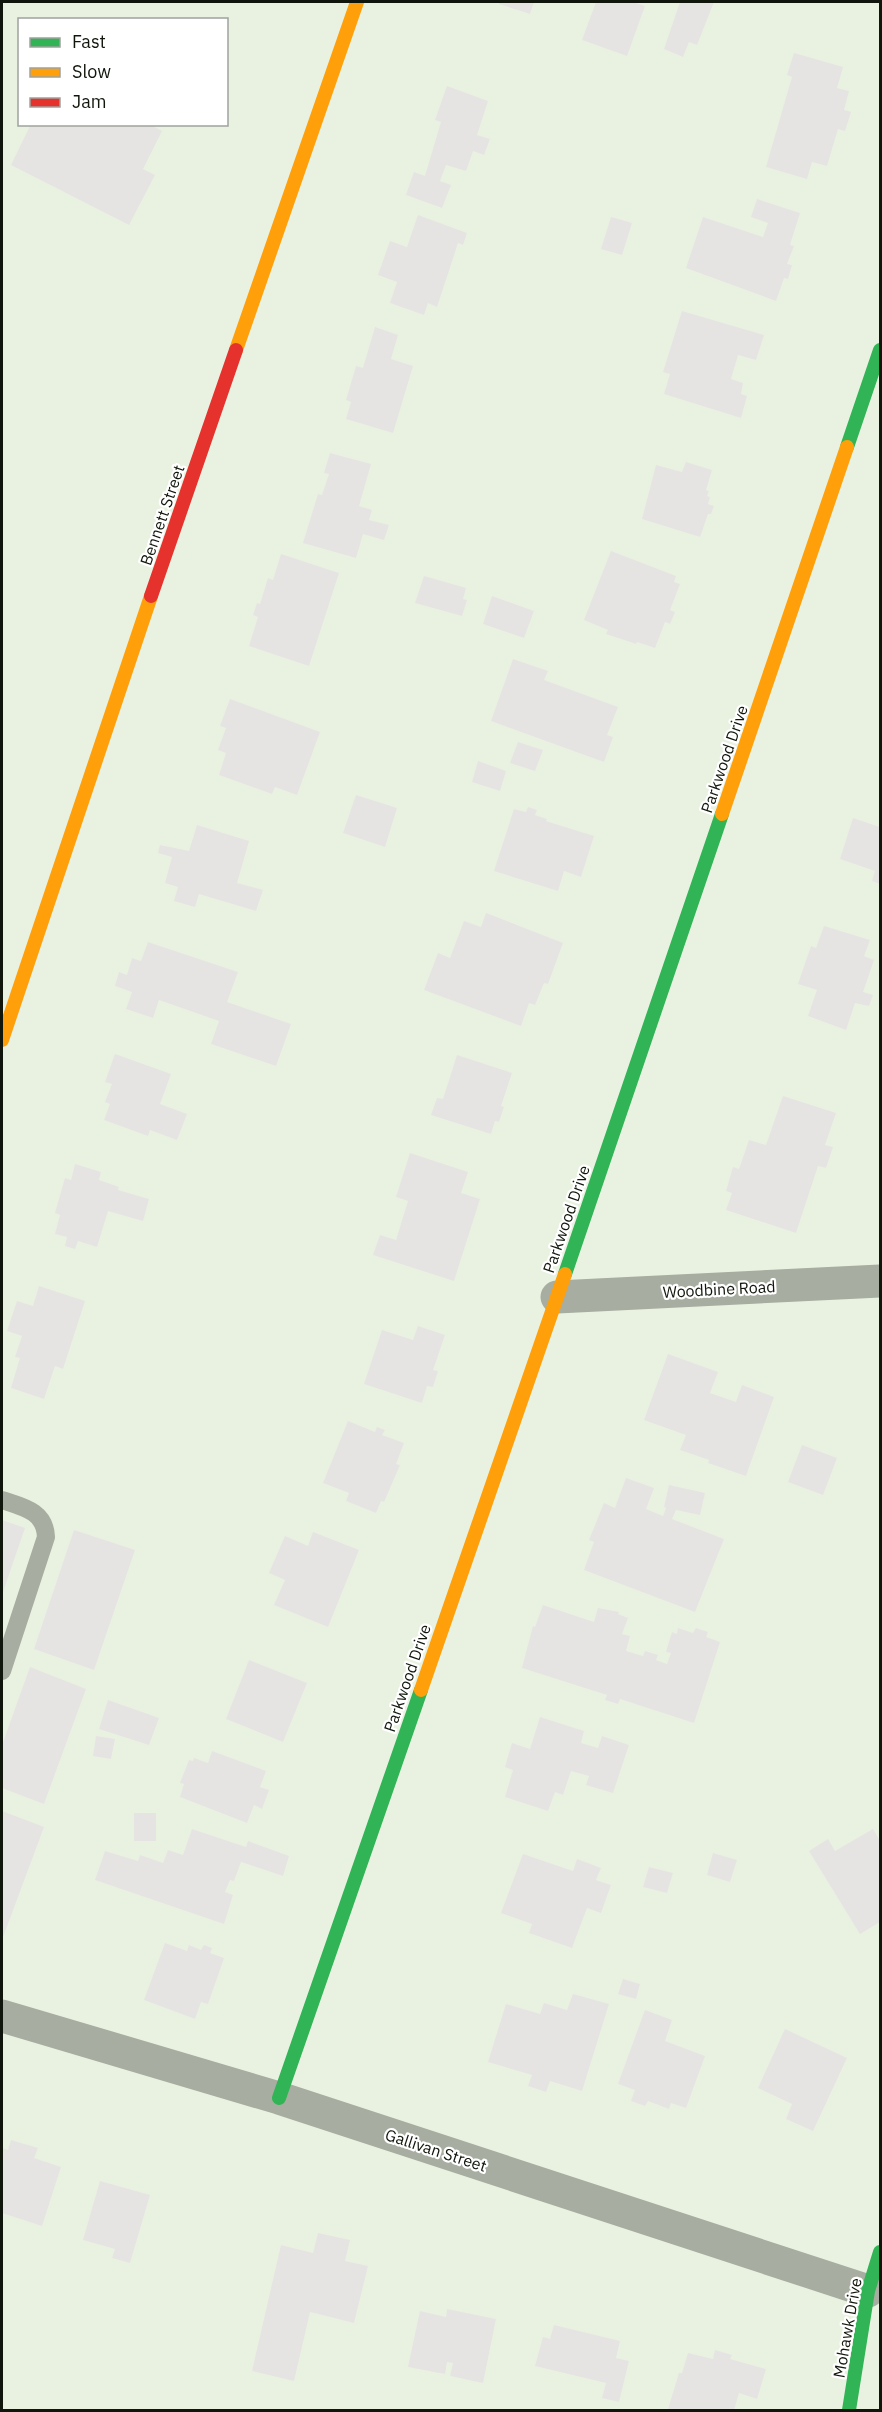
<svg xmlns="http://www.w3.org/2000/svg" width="882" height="2412" viewBox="0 0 882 2412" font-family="'IBM Plex Sans',sans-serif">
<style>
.building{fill:#e5e4e3}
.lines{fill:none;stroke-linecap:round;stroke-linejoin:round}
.lane{stroke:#a7ada0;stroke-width:18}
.street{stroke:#a7ada0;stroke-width:33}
.fast{stroke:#30b455;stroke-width:14}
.slow{stroke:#ff9f0a;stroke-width:14}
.jam{stroke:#e5322d;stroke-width:14}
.labels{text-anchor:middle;stroke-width:4.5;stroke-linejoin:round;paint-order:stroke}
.street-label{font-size:16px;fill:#10160b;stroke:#fff}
</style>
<rect width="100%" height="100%" fill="#e9f2e1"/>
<g class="building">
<polygon points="499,2 534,2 530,14 499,4"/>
<polygon points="596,2 633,2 645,6 627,56 582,40"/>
<polygon points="680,2 714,2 697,45 689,42 683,57 664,49"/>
<polygon points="794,53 843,67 837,88 849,91 844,110 851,112 845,131 838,129 827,166 812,162 807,179 766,167 792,77 787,75"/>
<polygon points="447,86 488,101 477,135 490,139 484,155 473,151 466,171 446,165 440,181 451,185 442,208 406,195 414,172 425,176 441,122 435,120"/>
<polygon points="31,124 149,124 162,131 143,169 155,175 129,225 11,165"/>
<polygon points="757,199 800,213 790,245 794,246 787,264 792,265 788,279 784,278 776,301 686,268 703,217 763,237 768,223 751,217"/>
<polygon points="418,215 467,233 463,245 458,243 437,307 428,303 424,315 390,303 397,282 378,275 390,241 407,247"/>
<polygon points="611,217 632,223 622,255 601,249"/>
<polygon points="682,311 764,335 756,360 738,355 731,379 743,383 741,394 747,396 741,418 664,394 670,374 663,372"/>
<polygon points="375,327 398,335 391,359 413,366 393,433 346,419 351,402 346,400 356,366 363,368"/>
<polygon points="330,453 371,464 359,506 372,510 369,520 389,525 384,540 363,534 356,558 303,543 318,494 322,495 329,474 324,473"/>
<polygon points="686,462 712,470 706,490 709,491 707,496 710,497 708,504 714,506 711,514 708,514 700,537 642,519 656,465 682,472"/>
<polygon points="611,551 676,576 674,582 680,584 670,610 675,612 670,624 665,622 655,648 637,642 636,644 606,634 608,630 584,620"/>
<polygon points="281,554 339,573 309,666 249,646 258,617 253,615 257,603 260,604 268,578 273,580"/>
<polygon points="424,576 466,588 463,599 467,600 462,616 415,603"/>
<polygon points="492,596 534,611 524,638 483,624"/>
<polygon points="513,659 548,671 544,680 618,707 607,735 613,737 604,762 491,721"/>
<polygon points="230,699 320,732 297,795 275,787 272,794 219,775 226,753 218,750 226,728 220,726"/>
<polygon points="518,742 543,750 535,771 510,763"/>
<polygon points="478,761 506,771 500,791 472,782"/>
<polygon points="356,795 397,808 385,847 343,833"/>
<polygon points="528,807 537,810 535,815 547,819 546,821 594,836 581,877 564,871 558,891 494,871 514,809 526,812"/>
<polygon points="853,818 880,827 880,884 872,881 875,871 840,859"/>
<polygon points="197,825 249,841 237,883 263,890 256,911 199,894 195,907 174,901 178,887 165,883 172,857 158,853 160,845 189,851"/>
<polygon points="486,913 563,943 548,984 544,983 535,1005 529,1003 521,1026 424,990 438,953 450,958 464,921 481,927"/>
<polygon points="824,926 870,940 864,956 874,960 863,992 873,995 869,1006 855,1003 846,1030 808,1016 817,990 798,984 811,946 816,948"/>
<polygon points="148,942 238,972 227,1002 291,1024 276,1066 211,1044 219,1021 159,1000 153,1018 126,1009 132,992 115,986 119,972 127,975 132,958 141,961"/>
<polygon points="115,1054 171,1074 160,1104 187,1114 177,1140 150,1130 148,1136 104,1120 110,1104 105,1102 112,1084 105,1082"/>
<polygon points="457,1055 512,1073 501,1106 504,1107 499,1122 495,1121 491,1134 431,1115 437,1098 443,1099"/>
<polygon points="783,1096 836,1113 825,1145 833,1147 826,1168 818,1166 796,1233 726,1210 732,1193 726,1191 733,1167 739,1169 749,1140 766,1145"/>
<polygon points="410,1153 468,1172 461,1193 480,1199 454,1281 373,1255 380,1235 396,1240 408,1201 396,1197"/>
<polygon points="75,1164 101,1172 99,1180 119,1187 118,1190 149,1199 143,1221 108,1211 97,1247 78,1241 75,1249 65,1246 67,1237 55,1234 60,1215 55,1213 65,1178 71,1180"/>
<polygon points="39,1286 85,1301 63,1369 55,1366 44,1399 11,1388 20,1358 15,1357 22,1336 7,1331 17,1301 33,1306"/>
<polygon points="418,1326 445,1335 433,1370 438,1371 433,1387 427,1386 422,1403 364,1384 382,1330 413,1340"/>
<polygon points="668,1354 718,1372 710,1393 736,1402 742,1385 774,1397 746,1476 708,1463 709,1460 680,1450 686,1435 644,1420"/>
<polygon points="348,1421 375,1432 377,1427 385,1430 382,1435 404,1443 396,1464 400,1465 384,1502 381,1501 376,1513 346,1501 349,1493 323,1483"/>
<polygon points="802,1445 837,1458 823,1495 788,1482"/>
<polygon points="626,1478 654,1488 646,1509 663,1516 666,1508 664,1507 669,1485 705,1493 700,1515 676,1510 672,1519 724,1539 695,1612 584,1570 594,1542 589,1540 604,1503 615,1508"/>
<polygon points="2,1520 25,1528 2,1595"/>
<polygon points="74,1530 135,1550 94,1670 34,1649"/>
<polygon points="313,1532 359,1550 328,1627 274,1605 285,1580 269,1573 285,1536 308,1546"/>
<polygon points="543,1605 594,1622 598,1608 619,1612 618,1614 628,1618 622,1634 630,1636 626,1651 643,1656 645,1651 658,1655 656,1660 667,1664 671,1653 666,1652 672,1632 677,1634 678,1628 693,1633 696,1628 708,1632 706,1637 720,1642 694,1723 620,1699 618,1704 605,1700 607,1695 522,1668 533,1626 535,1627"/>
<polygon points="249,1660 307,1683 283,1742 226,1719"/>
<polygon points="30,1667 86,1689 44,1804 2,1788 2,1745"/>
<polygon points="108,1700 159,1718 149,1745 99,1729"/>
<polygon points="540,1717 584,1731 581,1743 598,1748 602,1736 629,1745 613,1793 586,1785 589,1776 571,1771 563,1795 555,1792 548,1811 505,1797 513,1770 505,1767 512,1743 530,1749"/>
<polygon points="96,1736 115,1739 111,1759 93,1756"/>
<polygon points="212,1751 266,1771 260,1787 269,1790 262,1809 254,1805 247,1823 180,1797 184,1784 180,1783 189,1760 193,1761 194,1758 208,1763"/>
<polygon points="2,1811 44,1827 2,1940"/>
<rect x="134" y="1813" width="22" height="28"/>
<polygon points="192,1829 246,1847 248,1841 289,1856 283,1876 241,1862 234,1881 230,1880 225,1892 233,1895 224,1924 95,1880 105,1851 138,1861 140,1855 163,1863 168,1850 183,1855"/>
<polygon points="873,1829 880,1841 880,1922 860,1934 809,1851 828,1839 835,1851"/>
<polygon points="713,1853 737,1860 730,1882 707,1875"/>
<polygon points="523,1854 573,1871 577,1859 601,1868 596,1880 611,1885 601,1913 587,1908 572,1948 529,1933 532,1924 501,1913"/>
<polygon points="649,1867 673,1873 667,1893 643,1887"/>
<polygon points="165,1943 187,1951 189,1945 201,1950 204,1945 212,1948 210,1953 224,1958 208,2004 201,2002 195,2019 144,2000"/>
<polygon points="623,1979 640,1984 636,1999 618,1994"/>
<polygon points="573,1994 609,2004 582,2091 550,2081 546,2092 528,2086 532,2075 488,2062 506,2004 540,2014 544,2003 567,2010"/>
<polygon points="645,2010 672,2020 665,2041 705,2056 686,2108 671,2103 669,2109 648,2101 645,2106 631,2101 635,2090 618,2084"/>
<polygon points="785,2029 847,2058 813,2131 786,2119 792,2104 758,2088"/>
<polygon points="11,2140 38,2148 34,2158 61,2167 42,2226 2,2213 2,2148 8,2150"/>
<polygon points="100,2181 150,2195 130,2263 112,2258 115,2249 83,2240"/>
<polygon points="318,2233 350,2240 345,2261 368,2266 354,2323 310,2312 294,2381 252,2371 281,2245 313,2253"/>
<polygon points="447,2309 496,2319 483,2383 450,2376 453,2363 447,2362 445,2374 408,2367 420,2311 446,2317"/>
<polygon points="554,2325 620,2341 616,2358 629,2361 619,2402 602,2398 606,2383 535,2366 543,2337 550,2339"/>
<polygon points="715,2350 732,2355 730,2359 766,2369 757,2399 739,2393 734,2410 668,2409 679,2373 682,2373 688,2353 713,2359"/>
</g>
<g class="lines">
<path class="lane" d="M2,1500C23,1507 45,1511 46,1537L2,1671"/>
<g class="street">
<polyline points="557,1297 880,1281"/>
<polyline points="2,2016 279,2098 868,2291"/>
</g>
<g class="fast">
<polyline points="847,447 880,350"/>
<polyline points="565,1274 722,814"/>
<polyline points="279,2098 421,1690"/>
<polyline points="849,2410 868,2291 880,2252"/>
</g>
<g class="slow">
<polyline points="236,350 357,2"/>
<polyline points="722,814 847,447"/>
<polyline points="2,1040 151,596"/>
<polyline points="421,1690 565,1274"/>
</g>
<polyline class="jam" points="151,596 236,350"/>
</g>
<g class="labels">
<g class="street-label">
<text transform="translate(162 515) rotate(-71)" y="6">Bennett Street</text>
<text transform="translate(724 759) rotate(-71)" y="6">Parkwood Drive</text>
<text transform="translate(566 1219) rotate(-71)" y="6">Parkwood Drive</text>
<text transform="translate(719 1289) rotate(-3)" y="6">Woodbine Road</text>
<text transform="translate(407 1678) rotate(-71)" y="6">Parkwood Drive</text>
<text transform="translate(436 2150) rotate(18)" y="6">Gallivan Street</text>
<text transform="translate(847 2328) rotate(-80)" y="6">Mohawk Drive</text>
</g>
</g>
<rect width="882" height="2412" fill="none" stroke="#10160b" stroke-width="6"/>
<rect x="18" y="18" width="210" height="108" fill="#ffffff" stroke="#9fa29d" stroke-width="1.5"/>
<rect x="30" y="38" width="30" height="9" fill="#30b455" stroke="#9fa29d" stroke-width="1.5"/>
<text x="72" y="48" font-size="18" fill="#10160b">Fast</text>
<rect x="30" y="68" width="30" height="9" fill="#ff9f0a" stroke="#9fa29d" stroke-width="1.5"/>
<text x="72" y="78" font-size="18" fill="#10160b">Slow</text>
<rect x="30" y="98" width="30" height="9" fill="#e5322d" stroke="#9fa29d" stroke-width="1.5"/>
<text x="72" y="108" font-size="18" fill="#10160b">Jam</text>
</svg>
